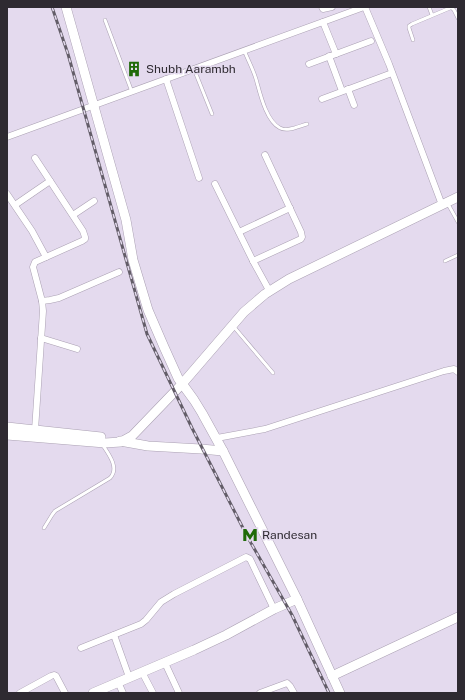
<svg xmlns="http://www.w3.org/2000/svg" width="465" height="700" viewBox="0 0 465 700" font-family="'Public Sans',sans-serif">
<style>
.lines{fill:none;stroke-linecap:round;stroke-linejoin:round}
.lane-casing{stroke:#aba1b3;stroke-width:4}
.street-casing{stroke:#aba1b3;stroke-width:7}
.secondary-casing{stroke:#aba1b3;stroke-width:10}
.lane{stroke:#fff;stroke-width:3}
.street{stroke:#fff;stroke-width:6}
.secondary{stroke:#fff;stroke-width:9}
.rail-casing{stroke:#635d68;stroke-width:3}
.rail{stroke:#e4daee;stroke-width:1.5;stroke-dasharray:4.5;stroke-linecap:butt}
.labels{text-anchor:middle;stroke-width:3;stroke-linejoin:round;paint-order:stroke}
.poi-label{font-size:12px;fill:#2e2a31;stroke:#e4daee;text-anchor:start}
</style>
<rect width="100%" height="100%" fill="#e4daee"/>
<g class="lines">
<defs>
<g id="lane">
<polyline points="429,7 432,15"/>
<polyline points="105,20 132,92"/>
<polyline points="413,40 409,28 409,26 412,24 450,8 452,8 454,10 458,18"/>
<path d="M244,50C248,60 253,69 256,79C260,93 266,121 280,128C288,132 299,126 307,124"/>
<polyline points="194,69 212,114"/>
<polyline points="448,204 458,222"/>
<polyline points="445,261 458,255"/>
<polyline points="234,327 273,373"/>
<path d="M44,528L52,515L55,511L110,478C120,468 108,453 102,444"/>
</g>
<g id="street">
<polyline points="322,7 323,9 332,7"/>
<polyline points="365,7 389,64 442,205"/>
<polyline points="323,22 336,54"/>
<polyline points="329,56 342,91"/>
<polyline points="309,64 371,41"/>
<polyline points="166,79 199,178"/>
<polyline points="348,89 354,105"/>
<polyline points="322,99 392,73"/>
<polyline points="7,137 364,7"/>
<polyline points="215,184 253,261 270,292"/>
<polyline points="7,194 32,231 46,257"/>
<polyline points="15,205 50,181"/>
<polyline points="73,215 94,201"/>
<polyline points="239,232 290,208"/>
<polyline points="253,261 301,239 302,237 301,232 265,155"/>
<polyline points="42,301 50,300 59,298 119,272"/>
<polyline points="41,338 77,349"/>
<polyline points="35,430 43,311 42,301 33,267 35,262 82,241 85,239 85,237 83,231 35,158"/>
<polyline points="217,438 265,429 444,371 454,369 458,372"/>
<polyline points="114,635 129,677"/>
<polyline points="81,648 141,624 146,620 161,602 174,594 246,557 250,559 274,609"/>
<polyline points="165,663 179,693"/>
<polyline points="142,672 153,693"/>
<polyline points="118,682 123,693"/>
<polyline points="20,693 51,676 54,675 56,676 65,693"/>
<polyline points="260,693 287,683 290,686 294,693"/>
</g>
<g id="secondary">
<polyline points="66,7 126,220 133,260 148,310 164,347 178,378 194,400 202,413 223,451 297,599 340,693"/>
<polyline points="7,427 101,437"/>
<polyline points="7,435 105,443 121,442 132,436 182,384 244,312 265,294 289,279 458,197"/>
<polyline points="120,441 148,446 201,449 223,451"/>
<polyline points="332,676 458,617"/>
<polyline points="93,693 194,650 226,635 274,609 297,599"/>
</g>
</defs>
<use href="#lane" class="lane-casing"/>
<use href="#street" class="street-casing"/>
<use href="#secondary" class="secondary-casing"/>
<use href="#lane" class="lane"/>
<use href="#street" class="street"/>
<use href="#secondary" class="secondary"/>
<defs>
<polyline id="rail" points="52,7 68,54 147,334 192,428 247,536 292,615 329,693"/>
</defs>
<use href="#rail" class="rail-casing"/>
<use href="#rail" class="rail"/>
</g>
<defs>
<symbol id="building-bare" viewBox="-9 -9 18 18"><path d="M-4-6H4V6H1V3H-1V6H-4ZM-2.5-4.3h1.7v1.8h-1.7ZM.8-4.3h1.7v1.8H.8ZM-2.5-1h1.7V.8h-1.7ZM.8-1h1.7V.8H.8Z" fill="#1f6a08" stroke="#e4daee" stroke-width="2.5" paint-order="stroke"/></symbol>
<symbol id="metro-bare" viewBox="-9 -9 18 18"><path d="M-5.5 5V-5H-3L0 0L3-5H5.5V5H3V-.5L0 4L-3-.5V5Z" fill="#1f6a08" stroke="#e4daee" stroke-width="2.5" paint-order="stroke"/></symbol>
</defs>
<g fill-rule="evenodd">
<use href="#building-bare" x="123" y="58" width="22" height="22"/>
<use href="#metro-bare" x="239" y="524" width="22" height="22"/>
</g>
<g class="labels">
<g class="poi-label">
<text x="146" y="73">Shubh Aarambh</text>
<text x="262" y="539">Randesan</text>
</g>
</g>
<rect width="465" height="700" fill="none" stroke="#2e2a31" stroke-width="16"/>
</svg>
